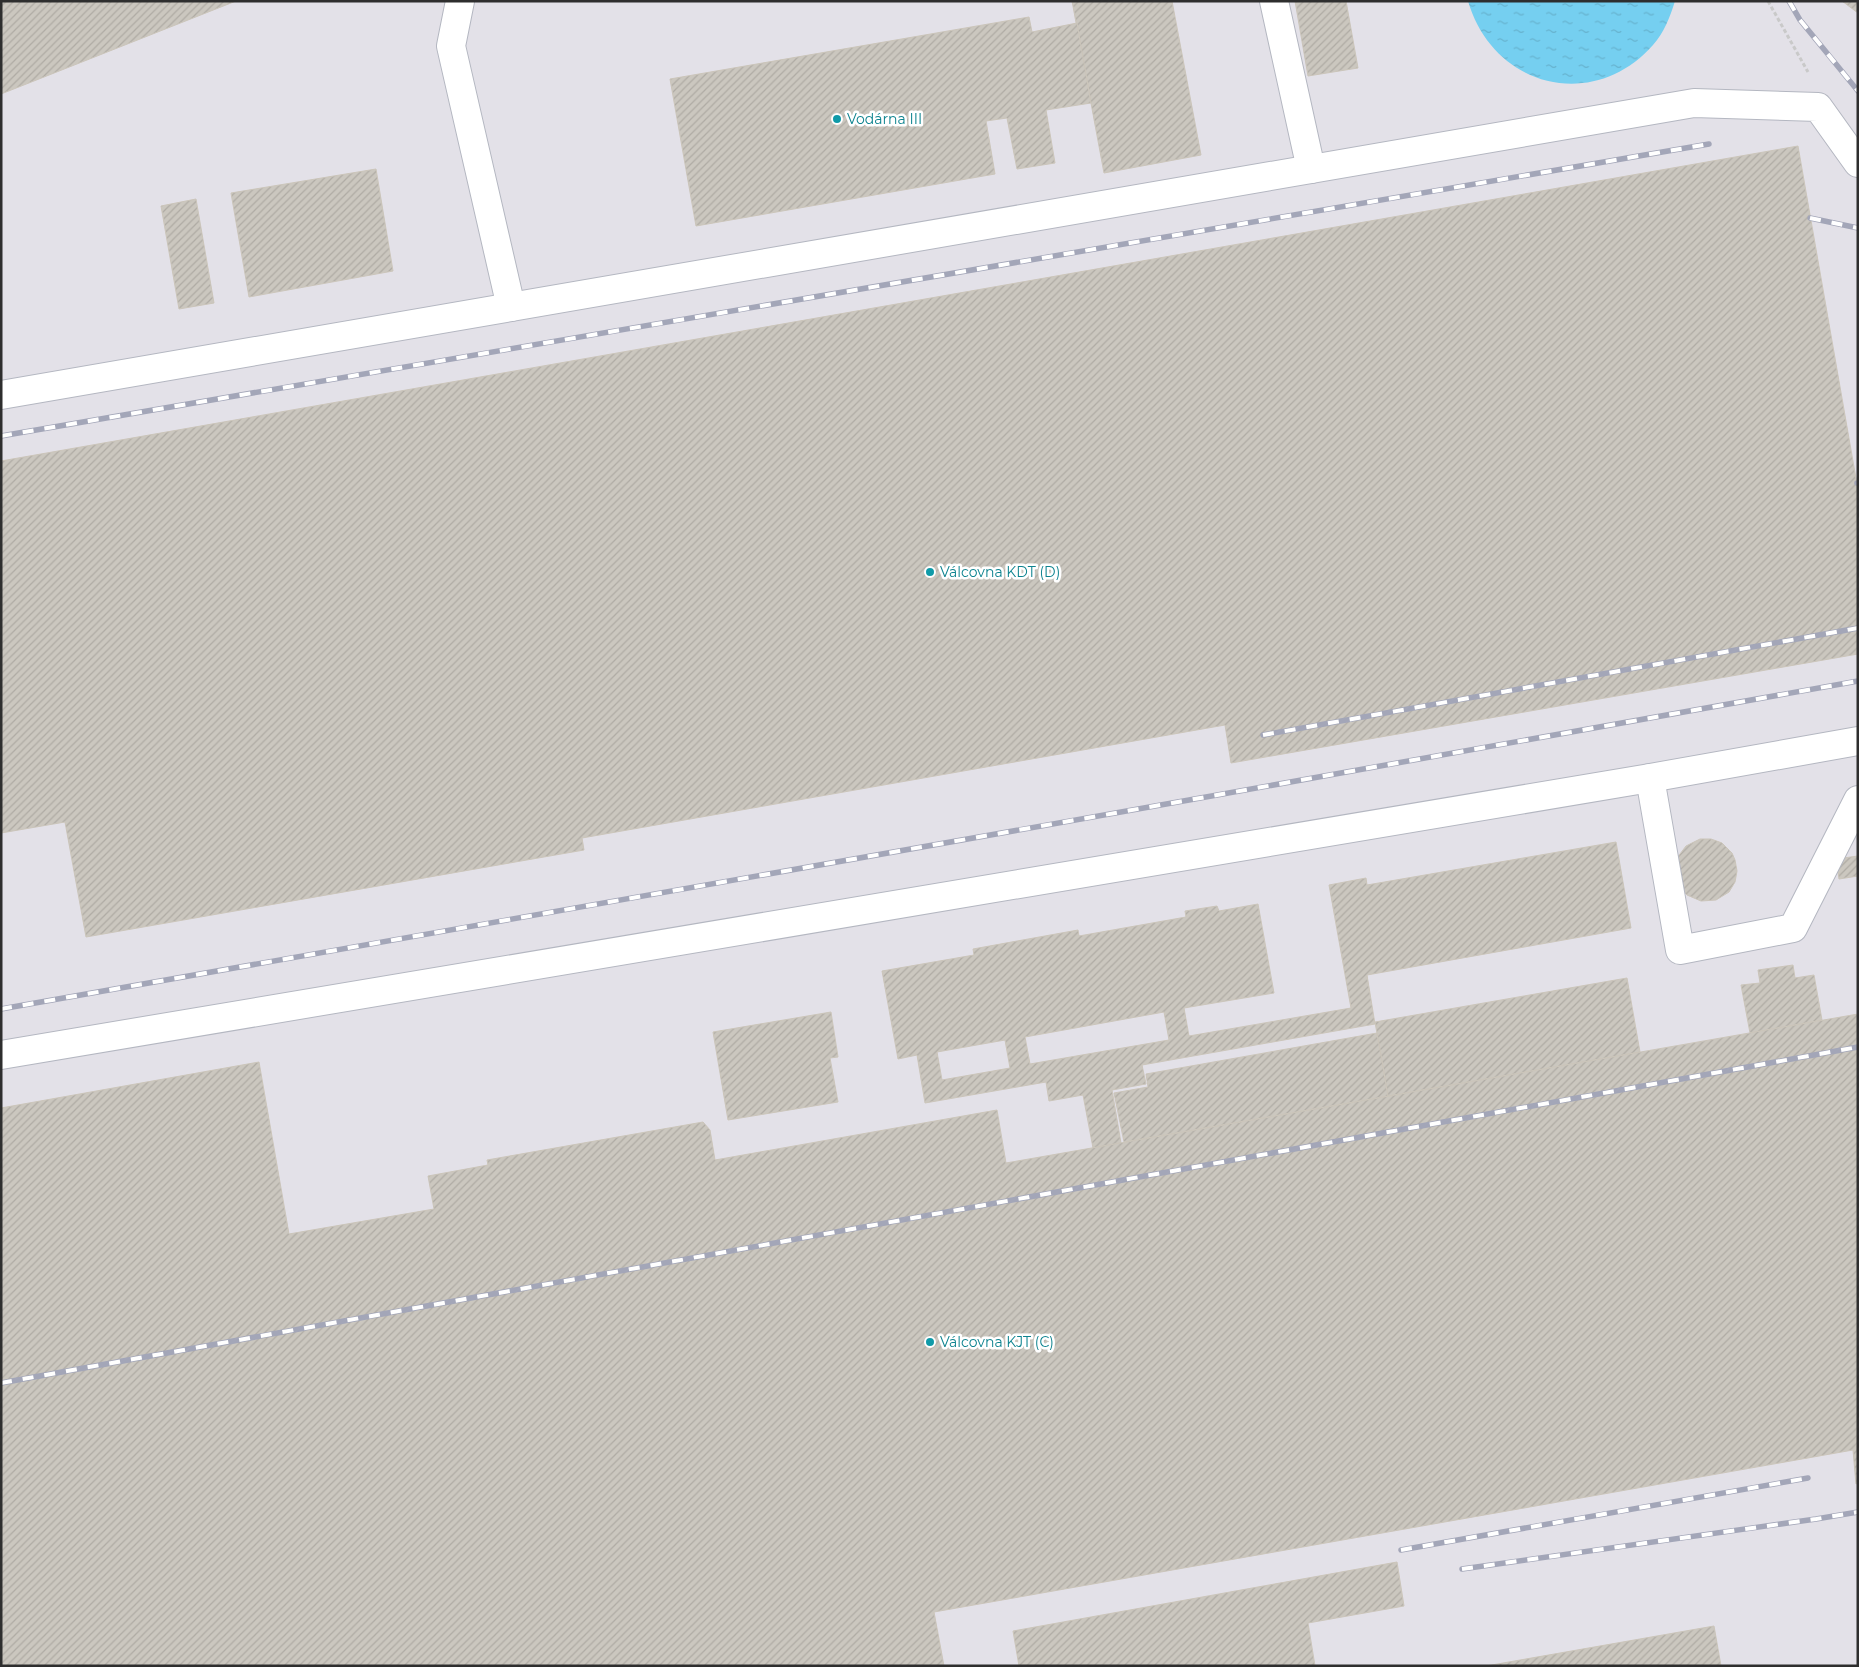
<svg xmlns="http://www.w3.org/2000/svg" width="1859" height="1667" viewBox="0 0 1859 1667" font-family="Montserrat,sans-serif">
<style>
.industrial{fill:#e3e1e8}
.water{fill:url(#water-ripples)}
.building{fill:url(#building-hatch);stroke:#cbc5ba;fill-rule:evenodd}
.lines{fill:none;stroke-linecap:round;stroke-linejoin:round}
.minor-casing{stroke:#b4b7c1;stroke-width:30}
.path{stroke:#c9c9c9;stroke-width:3;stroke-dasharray:4 2.5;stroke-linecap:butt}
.minor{stroke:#fff;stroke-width:28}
.rail-casing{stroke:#a3a6b8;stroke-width:5.5}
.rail{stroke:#fff;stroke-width:4;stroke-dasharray:11;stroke-linecap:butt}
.culture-dot{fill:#0f9aa8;stroke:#fff;stroke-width:2}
.labels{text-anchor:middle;stroke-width:5;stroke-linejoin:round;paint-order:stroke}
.culture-label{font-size:14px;fill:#0d838f;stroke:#fff;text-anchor:start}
</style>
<defs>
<pattern id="water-ripples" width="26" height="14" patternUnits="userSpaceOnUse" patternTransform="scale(1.25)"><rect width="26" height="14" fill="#75cff0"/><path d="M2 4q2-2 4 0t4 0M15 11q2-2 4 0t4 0" fill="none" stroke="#66b2ce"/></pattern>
<pattern id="building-hatch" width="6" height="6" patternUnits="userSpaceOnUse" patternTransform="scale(1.25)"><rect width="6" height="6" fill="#cbc7bf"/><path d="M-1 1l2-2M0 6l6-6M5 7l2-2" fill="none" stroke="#afaba4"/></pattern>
</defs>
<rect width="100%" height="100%" fill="#efe9e1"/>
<rect class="industrial" x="1" y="1" width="1857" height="1665"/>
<path class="water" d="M1468,1H1675C1670,17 1664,33 1653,45C1593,113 1493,87 1468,1Z"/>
<g class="building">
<polygon points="1,1 236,1 1,94"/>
<polygon points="1072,1 1172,1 1201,155 1104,173"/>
<polygon points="1295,1 1346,1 1358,68 1308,76"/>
<polygon points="1842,1 1858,1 1858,13"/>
<polygon points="1029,17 1032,32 1077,23 1091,103 1046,110 1055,163 1017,169 1007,118 986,121 995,174 696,226 670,79"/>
<polygon points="1798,146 1858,490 1858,654 1231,763 1225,725 582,838 584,850 86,937 65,822 1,833 1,461"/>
<polygon points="376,169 393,271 249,297 231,193"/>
<polygon points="196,199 214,303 179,309 161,206"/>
<polygon points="1700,839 1711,839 1722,843 1732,853 1735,860 1737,871 1735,882 1729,892 1716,900 1701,901 1687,895 1682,890 1677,858 1686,846"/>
<path d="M1616,842L1631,928L1367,975L1375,1024L1142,1065L1146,1084L1112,1090L1121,1143L1093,1148L1083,1095L1049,1101L1046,1082L925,1103L917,1055L898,1059L882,971L974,955L973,949L1078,930L1079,936L1186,917L1185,911L1217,906L1219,911L1258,904L1274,993L1184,1008L1189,1036L1351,1008L1329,885L1366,878L1367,885ZM1164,1012L1169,1040L1030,1064L1025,1037ZM1005,1040L1010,1068L942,1080L937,1052Z"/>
<polygon points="1858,856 1858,876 1839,879 1836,859"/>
<polygon points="1793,965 1795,978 1814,975 1822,1020 1750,1033 1741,985 1760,983 1758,970"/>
<polygon points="1627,978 1640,1052 1388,1096 1375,1022"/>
<polygon points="831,1012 838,1057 830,1058 838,1102 728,1120 713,1032"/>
<polygon points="1858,1014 1858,1483 1856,1484 1853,1450 934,1612 944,1666 1,1666 1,1108 259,1062 289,1234 434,1209 428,1176 488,1165 487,1160 703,1122 710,1130 715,1160 997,1110 1006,1163"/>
<polygon points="1377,1033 1388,1096 1124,1142 1114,1093 1148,1087 1146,1074"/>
<polygon points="1397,1562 1404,1606 1308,1623 1315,1666 1019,1666 1013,1631"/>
<polygon points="1714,1626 1721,1666 1486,1666"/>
</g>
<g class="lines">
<defs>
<g id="minor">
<polyline points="460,1 451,46 511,307"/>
<polyline points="1274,1 1311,169"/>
<polyline points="1,395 1694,103 1818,107 1858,163"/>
<polyline points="1650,778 1680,950 1793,928 1858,800"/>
<polyline points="1,1055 1650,778 1858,741"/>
</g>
</defs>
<use href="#minor" class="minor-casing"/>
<polyline class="path" points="1768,1 1808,72"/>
<use href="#minor" class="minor"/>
<defs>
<g id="rail">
<polyline points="1789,1 1800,20 1858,91"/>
<polyline points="1810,218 1858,228"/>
<polyline points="1,436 1709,144"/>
<polyline points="1857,483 1858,483"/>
<polyline points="1263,735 1858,628"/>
<polyline points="1,1009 1189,800 1858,681"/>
<polyline points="1,1383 1858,1047"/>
<polyline points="1401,1550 1808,1478"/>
<polyline points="1462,1569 1816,1519 1858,1512"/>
</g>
</defs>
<use href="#rail" class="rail-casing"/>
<use href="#rail" class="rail"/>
</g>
<g class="culture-dot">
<circle cx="837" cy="119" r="5"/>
<circle cx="930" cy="572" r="5"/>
<circle cx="930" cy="1342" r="5"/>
</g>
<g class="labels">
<g class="culture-label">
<text x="847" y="124">Vodárna III</text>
<text x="940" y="577">Válcovna KDT (D)</text>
<text x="940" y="1347">Válcovna KJT (C)</text>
</g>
</g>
<rect width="1859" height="1667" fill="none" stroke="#2e2e2e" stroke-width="5"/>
</svg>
